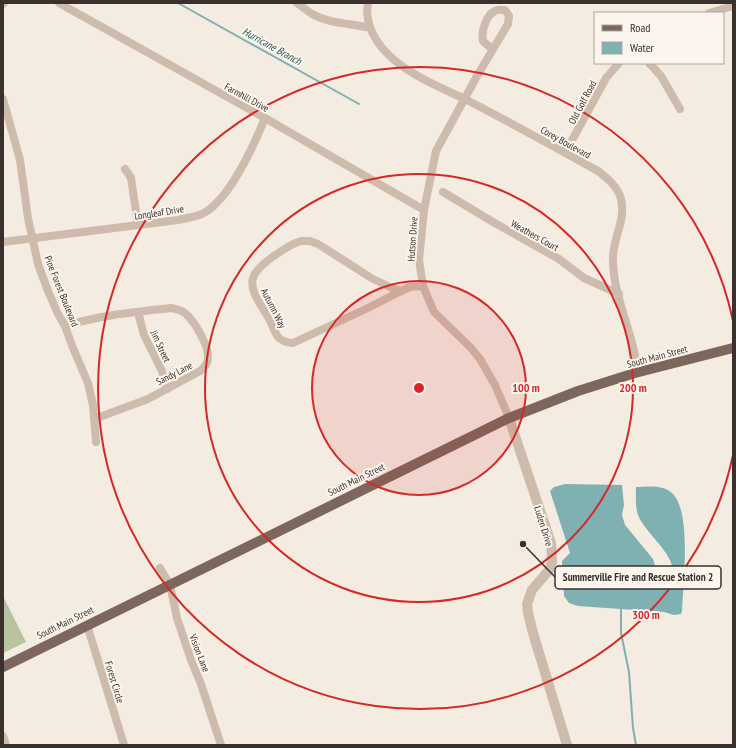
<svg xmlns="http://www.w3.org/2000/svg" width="736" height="748" viewBox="0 0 736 748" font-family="'PT Sans Narrow',sans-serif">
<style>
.green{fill:#b8c4a0}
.water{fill:#7fb0b2}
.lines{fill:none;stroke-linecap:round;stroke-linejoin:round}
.stream{stroke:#7fb0b2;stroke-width:2}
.minor{stroke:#cdbbac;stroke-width:8}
.tertiary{stroke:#cdbbac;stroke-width:10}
.primary{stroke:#7d675c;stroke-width:10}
.ring{fill:none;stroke:#d62828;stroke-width:2}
.labels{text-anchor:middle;stroke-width:4;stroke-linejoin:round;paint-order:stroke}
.street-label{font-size:10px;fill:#3b302b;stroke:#fbf5ee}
.water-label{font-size:11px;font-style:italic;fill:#1f5a5e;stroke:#fbf5ee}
.centre{fill:#d62828;stroke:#fbf5ee;stroke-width:2}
.ring-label{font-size:12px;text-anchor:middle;font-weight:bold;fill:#d62828;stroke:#fbf5ee;stroke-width:4;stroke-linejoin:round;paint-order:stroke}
.leader{fill:none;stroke:#3b302b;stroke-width:1.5}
.callout-dot{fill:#3b302b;stroke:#fbf5ee;stroke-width:1.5}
.callout{fill:#fbf5ee;stroke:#3b302b;stroke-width:1.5}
.callout-label{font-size:11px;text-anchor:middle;font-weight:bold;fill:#3b302b}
</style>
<rect width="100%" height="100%" fill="#f4ebe1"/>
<polygon class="green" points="3,596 26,642 3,653"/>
<path class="water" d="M565,484L622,485L624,505L622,515L625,525L653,559L657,572L660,579L668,578L673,572C673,552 645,533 638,515C635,506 636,497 636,487C647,487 662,484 672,493C692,511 683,585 682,611L681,614L674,615L664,612L578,606L569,603L564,596L562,561L570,553L550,491L554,487Z"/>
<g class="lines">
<g class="stream">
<polyline points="178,3 359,104"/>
<polyline points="621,608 621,633 629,672 633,728 636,745"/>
</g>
<g class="minor">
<polyline points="59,3 265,118 424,210"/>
<path d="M297,3C302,6 307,11 312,14C330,24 351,23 370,28"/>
<path d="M368,3C364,25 377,45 393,59C414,77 442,88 467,100C511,123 555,147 598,171C607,178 618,187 621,199C626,219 614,236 613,256C612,290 628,322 635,355C636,360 635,367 635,373"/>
<polyline points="3,4 4,3"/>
<polyline points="709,13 733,6"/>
<path d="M492,49L483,41C481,32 486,15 495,11C498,9 501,10 505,10L509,16L508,24L477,76L436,151L424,210L419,260L423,286L434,312L470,347L480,359L495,385L509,418"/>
<polyline points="649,63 661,76 680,109"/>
<polyline points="3,99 20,160 28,218 38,264 48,291 58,314 65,326 73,348 88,383 93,405 96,442"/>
<polyline points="565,153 606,78 619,63"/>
<polyline points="125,169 131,178 138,225"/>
<polyline points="443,192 493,222 559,259 584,278 619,294"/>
<path d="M301,241H310L318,244L373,279L390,287L401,291L370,307L293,343C288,343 284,342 279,338C274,333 273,325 269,319C263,307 249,292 253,278C257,265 288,245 301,241Z"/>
<path d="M3,242L178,220C186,218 195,217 202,214C229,201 254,145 265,118"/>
<polyline points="401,291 410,287 423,286"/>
<polyline points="138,312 144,335 162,371 167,389"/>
<path d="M65,326C99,315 136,312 171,308C177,309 182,310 186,314C195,322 209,346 208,358C208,364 204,368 200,371L148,399L94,419"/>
<polyline points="160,568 170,585 177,618 191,660 201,684 221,745"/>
<polyline points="87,625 124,745"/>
<polyline points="3,736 6,745"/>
</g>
<polyline class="tertiary" points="509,418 551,543 552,562 550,569 532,590 527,604 528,613 533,633 567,745"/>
<polyline class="primary" points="3,667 509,418 578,391 635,373 733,348"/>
</g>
<circle cx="419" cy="388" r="107" fill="#d62828" fill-opacity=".12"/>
<g class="ring">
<circle cx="419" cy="388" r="107"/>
<circle cx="419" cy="388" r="214"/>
<path d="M733 455A321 321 0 1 1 733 321"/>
</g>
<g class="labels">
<g class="street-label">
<text transform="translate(247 97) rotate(29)" y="4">Farmhill Drive</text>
<text transform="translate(582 102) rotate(-62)" y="4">Old Golf Road</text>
<text transform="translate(566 142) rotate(29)" y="4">Corey Boulevard</text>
<text transform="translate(159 212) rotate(-9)" y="4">Longleaf Drive</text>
<text transform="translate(535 235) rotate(29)" y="4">Weathers Court</text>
<text transform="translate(412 239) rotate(-86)" y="4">Hutson Drive</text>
<text transform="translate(62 291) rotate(68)" y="4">Pine Forest Boulevard</text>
<text transform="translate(274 308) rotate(63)" y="4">Autumn Way</text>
<text transform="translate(161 346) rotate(65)" y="4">Jim Street</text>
<text transform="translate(657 356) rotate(-15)" y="4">South Main Street</text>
<text transform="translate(174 373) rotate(-27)" y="4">Sandy Lane</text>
<text transform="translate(356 479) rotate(-26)" y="4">South Main Street</text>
<text transform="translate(544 526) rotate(73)" y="4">Luden Drive</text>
<text transform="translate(65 622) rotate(-26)" y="4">South Main Street</text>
<text transform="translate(200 653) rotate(69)" y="4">Vision Lane</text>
<text transform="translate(115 682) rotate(73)" y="4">Forest Circle</text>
</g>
<g class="water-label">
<text transform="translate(272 46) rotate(29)" y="4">Hurricane Branch</text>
</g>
</g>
<circle cx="419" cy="388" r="6" class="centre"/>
<g class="ring-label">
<text x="526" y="392">100 m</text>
<text x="633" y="392">200 m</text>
<text x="646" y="619">300 m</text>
</g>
<path class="leader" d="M523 544L555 577"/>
<circle class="callout-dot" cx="523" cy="544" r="4"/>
<rect class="callout" x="555" y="566" width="166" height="23" rx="4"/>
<g class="callout-label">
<text x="638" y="581">Summerville Fire and Rescue Station 2</text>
</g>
<rect width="736" height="748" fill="none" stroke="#3b302b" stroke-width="8"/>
<rect x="594" y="12" width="130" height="52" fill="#fbf5ee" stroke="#aea6a0"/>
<rect x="602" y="25" width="20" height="6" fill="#7d675c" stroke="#aea6a0"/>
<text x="630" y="32" font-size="12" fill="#3b302b">Road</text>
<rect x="602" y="42" width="20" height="12" fill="#7fb0b2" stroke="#aea6a0"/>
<text x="630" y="52" font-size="12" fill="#3b302b">Water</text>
</svg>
